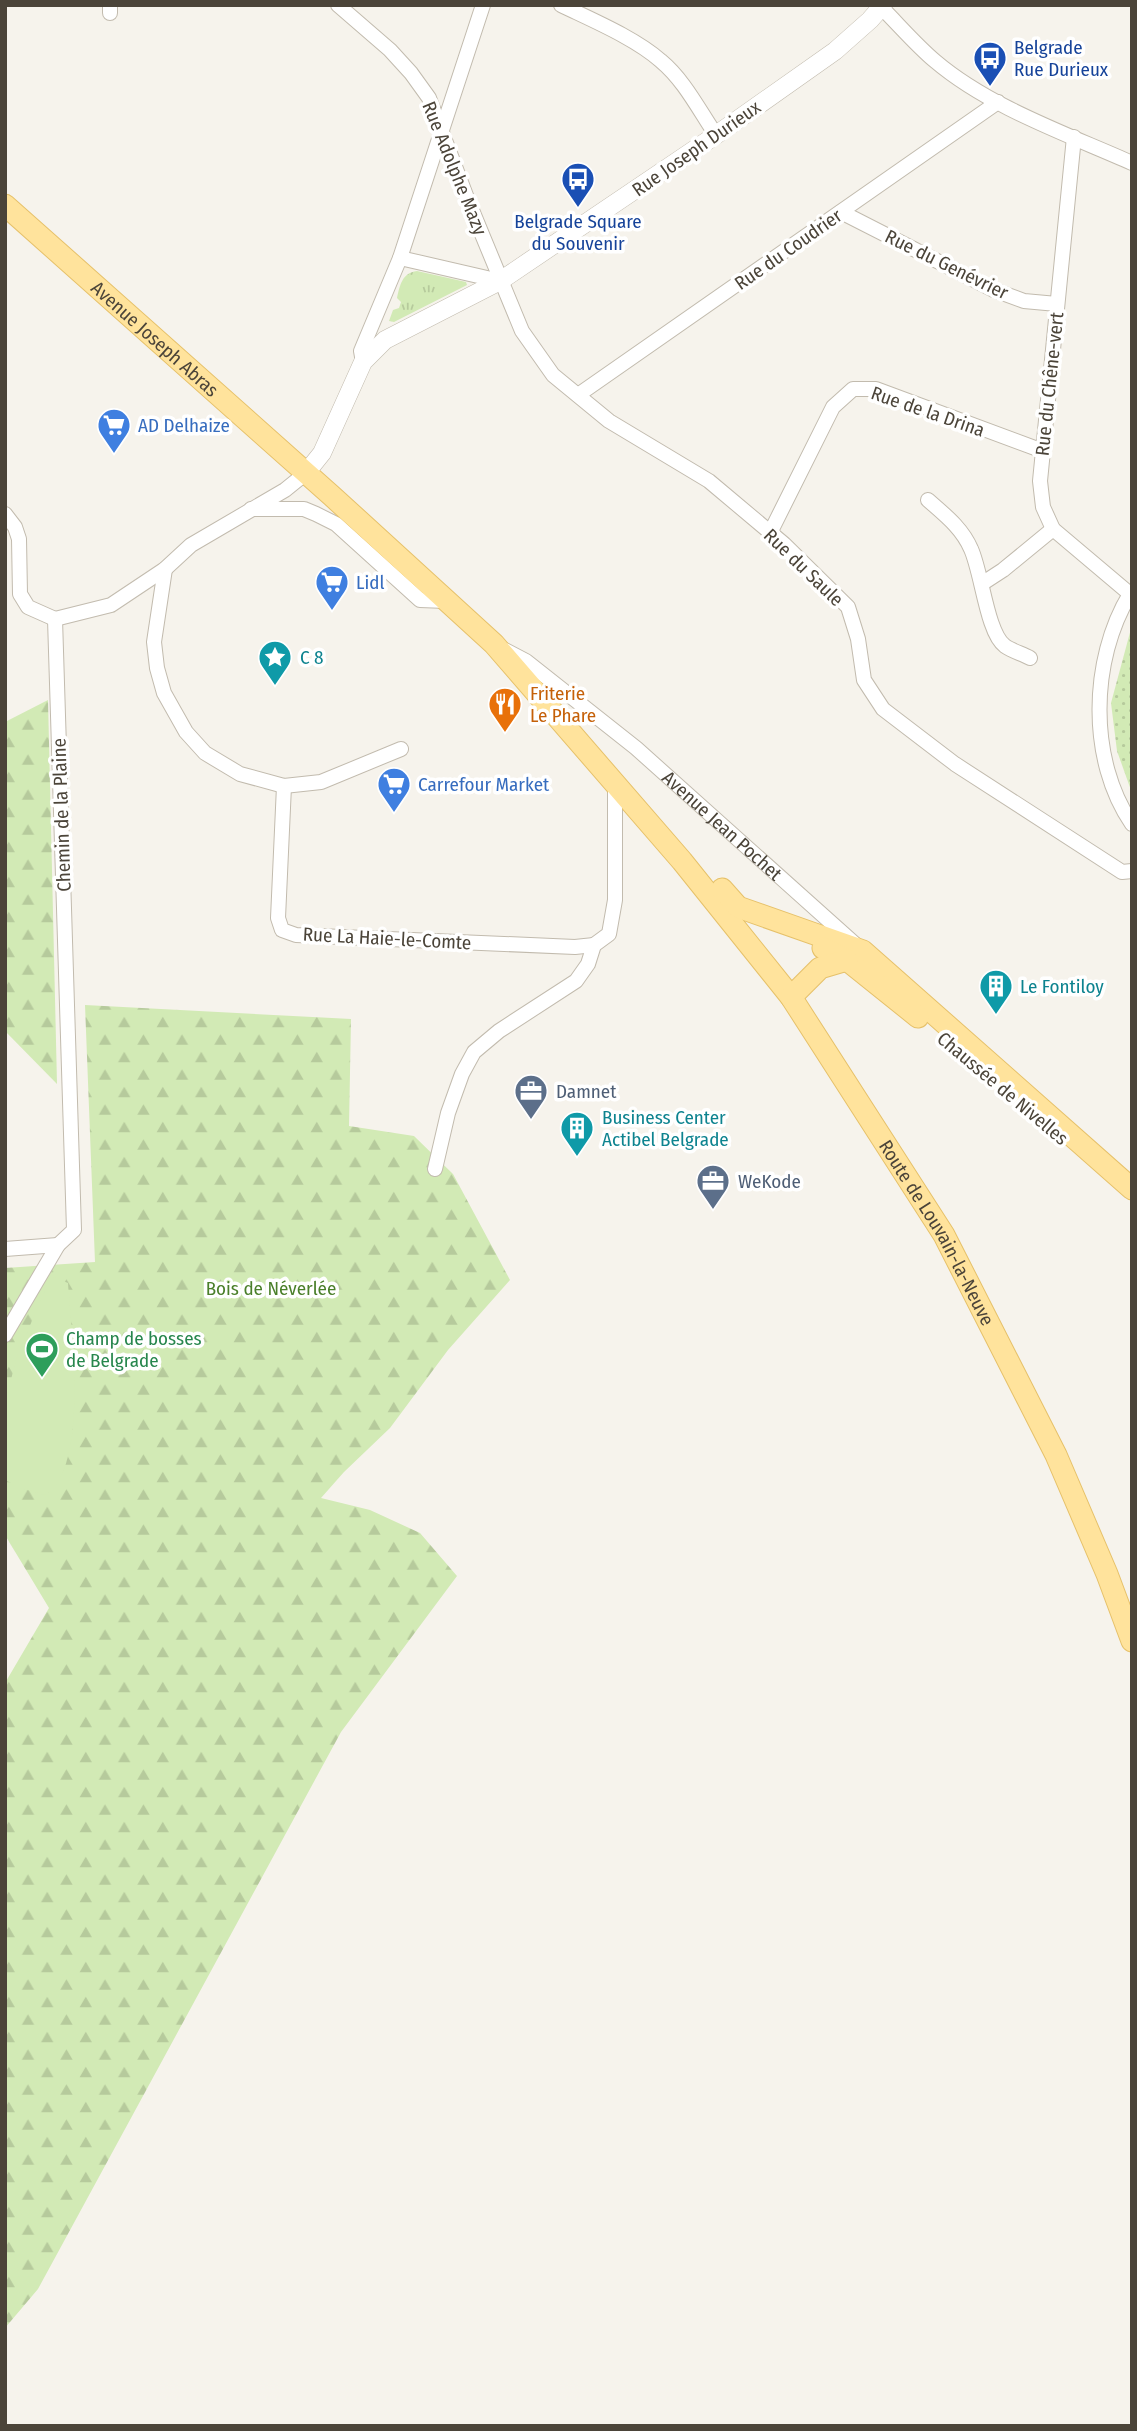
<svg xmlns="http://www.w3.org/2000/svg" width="1137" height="2431" viewBox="0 0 1137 2431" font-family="'Fira Sans Condensed',sans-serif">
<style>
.grass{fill:url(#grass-dots)}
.forest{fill:url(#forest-firs)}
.park{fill:url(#park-tufts)}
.garden{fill:#d2eab5}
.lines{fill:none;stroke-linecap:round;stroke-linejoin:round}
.minor-casing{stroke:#c2bbae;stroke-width:16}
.tertiary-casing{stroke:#c2bbae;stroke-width:19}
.primary-casing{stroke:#e6c16a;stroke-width:23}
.minor{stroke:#fff;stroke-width:14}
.tertiary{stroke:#fff;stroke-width:18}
.primary{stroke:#ffe39c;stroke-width:21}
.labels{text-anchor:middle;stroke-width:7;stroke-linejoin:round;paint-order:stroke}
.transit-label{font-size:19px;fill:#164399;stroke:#fff;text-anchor:start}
.street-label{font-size:19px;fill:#4b4439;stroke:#fff}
.shop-label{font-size:19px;fill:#366cbe;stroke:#fff;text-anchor:start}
.culture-label{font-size:19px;fill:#0d838f;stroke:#fff;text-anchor:start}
.food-label{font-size:19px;fill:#c56008;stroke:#fff;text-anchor:start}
.service-label{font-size:19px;fill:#4e5e75;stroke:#fff;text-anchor:start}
.park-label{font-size:19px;fill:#4a7f2a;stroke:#fff}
.leisure-label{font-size:19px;fill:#27864d;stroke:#fff;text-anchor:start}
</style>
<defs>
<pattern id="grass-dots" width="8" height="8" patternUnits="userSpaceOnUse" patternTransform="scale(1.75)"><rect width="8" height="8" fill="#d2eab5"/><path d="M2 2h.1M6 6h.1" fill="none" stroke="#b6ca9c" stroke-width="1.8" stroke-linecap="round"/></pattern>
<pattern id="forest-firs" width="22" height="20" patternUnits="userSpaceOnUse" patternTransform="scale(1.75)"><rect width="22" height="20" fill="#d2eab5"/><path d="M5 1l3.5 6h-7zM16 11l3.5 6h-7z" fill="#b6ca9c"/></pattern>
<pattern id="park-tufts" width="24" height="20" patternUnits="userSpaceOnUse" patternTransform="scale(1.75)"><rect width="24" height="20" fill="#d2eab5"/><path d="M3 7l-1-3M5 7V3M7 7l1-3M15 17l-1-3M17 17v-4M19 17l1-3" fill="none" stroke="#b6ca9c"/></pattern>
</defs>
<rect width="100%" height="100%" fill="#f6f3ec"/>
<polygon class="grass" points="1132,625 1132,793 1117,751 1111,703"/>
<g class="forest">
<polygon points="48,700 57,1084 5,1031 5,722"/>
<polygon points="85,1005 351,1019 349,1126 414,1136 453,1174 510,1280 448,1350 390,1428 344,1472 321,1498 370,1510 420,1533 457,1576 341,1732 38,2289 5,2328 5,1683 49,1608 5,1535 5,1268 95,1262"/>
</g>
<path class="park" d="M417,271L466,282L467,285L394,322L389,321L393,310L399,308L401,302L397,298C400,285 402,273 417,271Z"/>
<path class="garden" d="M51,1276L68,1283C71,1330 90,1468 45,1495L21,1488L5,1480V1403L17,1356Z"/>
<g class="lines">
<defs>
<g id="minor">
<polyline points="338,5 390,50 411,73 429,98 467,198 522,331 553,375 609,421 709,481 784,544 848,607 858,639 864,680 883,709 955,764 1122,872 1132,871"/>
<path d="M561,5C592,20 635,38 661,61C684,80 699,110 716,135"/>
<path d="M881,7C899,25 916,45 935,61C989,107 1067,134 1132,163"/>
<polyline points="110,13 110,5"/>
<polyline points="1074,137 1040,481 1043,507 1053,529 1130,594"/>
<polyline points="841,212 994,290 1024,301 1057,304"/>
<polyline points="400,258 500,281"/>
<polyline points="363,362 361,351 400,258 483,5"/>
<polyline points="578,395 998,102"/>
<path d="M928,500C945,515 962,528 971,549C982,573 987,633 1005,646C1012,651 1023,654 1030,658"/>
<polyline points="251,509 304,509 316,514 336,524 420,600 446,601"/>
<polyline points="5,514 15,527 19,539 20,594 28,607 55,619"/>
<polyline points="770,533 833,407 853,389 876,389 1043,451"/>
<polyline points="165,569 154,642 157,668 164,693 186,732 205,753 240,774 284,786 321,782 401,749"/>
<polyline points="983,583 1003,570 1053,529"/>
<path d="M1130,594C1090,660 1088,760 1132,824"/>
<polyline points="55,619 111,605 165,569 191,545 285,490 306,473"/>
<path id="s1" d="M505,650L526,661L636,748L856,945"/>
<polyline points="284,786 278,918 282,930 296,935 575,947 594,945"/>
<polyline points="435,1169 448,1113 462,1074 474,1052 499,1031 576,981 588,964 594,945 609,934 615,900 615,783"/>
<polyline points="5,1249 58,1245"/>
<polyline points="5,1335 58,1245 74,1230 55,619"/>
</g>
<polyline id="tertiary" points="306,473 322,453 363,362 385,340 500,281 716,135 835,51 870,20 883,5"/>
<g id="primary">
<path id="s2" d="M5,205L332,496L494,644L682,861L791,997L944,1235L1056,1455L1107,1574L1132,1641"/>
<polyline points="722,889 738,907 863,951 1132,1189"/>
<polyline points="823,948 847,960 918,1017"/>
<polyline points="791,997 820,968 847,960"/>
</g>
</defs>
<use href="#minor" class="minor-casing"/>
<use href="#tertiary" class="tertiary-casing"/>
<use href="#primary" class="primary-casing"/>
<use href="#minor" class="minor"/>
<use href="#tertiary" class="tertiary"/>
<use href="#primary" class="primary"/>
</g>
<defs>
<symbol id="bus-pin" viewBox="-11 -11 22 30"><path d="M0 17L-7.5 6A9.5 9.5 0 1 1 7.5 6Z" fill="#1a4fb4" stroke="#fff"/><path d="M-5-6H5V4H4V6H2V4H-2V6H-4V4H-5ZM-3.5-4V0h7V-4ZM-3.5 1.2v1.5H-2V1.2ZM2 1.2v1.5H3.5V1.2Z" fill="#fff"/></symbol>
<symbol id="supermarket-pin" viewBox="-11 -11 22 30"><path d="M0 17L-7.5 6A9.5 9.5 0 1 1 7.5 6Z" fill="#3f7fe0" stroke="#fff"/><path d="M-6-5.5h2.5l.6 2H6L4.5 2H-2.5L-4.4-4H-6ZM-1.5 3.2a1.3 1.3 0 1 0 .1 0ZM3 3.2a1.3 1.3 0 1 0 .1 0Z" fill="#fff"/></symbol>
<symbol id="sight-pin" viewBox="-11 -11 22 30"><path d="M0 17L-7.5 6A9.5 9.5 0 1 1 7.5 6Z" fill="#0f9aa8" stroke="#fff"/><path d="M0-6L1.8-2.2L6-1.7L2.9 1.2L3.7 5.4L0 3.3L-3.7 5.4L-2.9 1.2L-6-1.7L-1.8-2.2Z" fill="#fff"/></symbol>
<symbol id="restaurant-pin" viewBox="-11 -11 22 30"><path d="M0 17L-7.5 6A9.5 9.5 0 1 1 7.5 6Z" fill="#e8710a" stroke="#fff"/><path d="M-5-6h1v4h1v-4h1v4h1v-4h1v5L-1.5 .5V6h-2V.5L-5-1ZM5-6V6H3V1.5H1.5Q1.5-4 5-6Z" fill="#fff"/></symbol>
<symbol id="building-pin" viewBox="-11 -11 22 30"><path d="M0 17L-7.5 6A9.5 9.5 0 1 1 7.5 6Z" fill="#0f9aa8" stroke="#fff"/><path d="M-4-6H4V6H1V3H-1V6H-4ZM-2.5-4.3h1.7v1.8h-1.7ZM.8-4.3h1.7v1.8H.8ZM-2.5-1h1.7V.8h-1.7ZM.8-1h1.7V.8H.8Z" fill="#fff"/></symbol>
<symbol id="office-pin" viewBox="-11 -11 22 30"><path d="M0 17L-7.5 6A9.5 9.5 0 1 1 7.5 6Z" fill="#5c6f8a" stroke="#fff"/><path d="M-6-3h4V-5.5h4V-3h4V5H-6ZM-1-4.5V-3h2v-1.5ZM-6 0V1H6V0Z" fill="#fff"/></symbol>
<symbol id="stadium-pin" viewBox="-11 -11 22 30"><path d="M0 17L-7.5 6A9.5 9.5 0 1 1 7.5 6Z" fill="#2e9e5b" stroke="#fff"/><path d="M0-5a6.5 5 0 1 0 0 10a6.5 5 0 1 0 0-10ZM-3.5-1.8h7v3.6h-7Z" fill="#fff"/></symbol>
</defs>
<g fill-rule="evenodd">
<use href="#bus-pin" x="971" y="39" width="38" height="52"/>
<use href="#bus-pin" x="559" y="160" width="38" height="52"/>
<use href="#supermarket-pin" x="95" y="406" width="38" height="52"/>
<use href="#supermarket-pin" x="313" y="563" width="38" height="52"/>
<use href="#sight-pin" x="256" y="638" width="38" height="52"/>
<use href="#restaurant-pin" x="486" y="685" width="38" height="52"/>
<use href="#supermarket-pin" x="375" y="765" width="38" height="52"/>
<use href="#building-pin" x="977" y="967" width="38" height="52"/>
<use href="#office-pin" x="512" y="1072" width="38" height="52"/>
<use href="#building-pin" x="558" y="1109" width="38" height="52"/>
<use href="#office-pin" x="694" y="1162" width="38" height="52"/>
<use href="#stadium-pin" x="23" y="1330" width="38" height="52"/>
</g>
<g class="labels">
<g class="transit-label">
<text x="1014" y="54">Belgrade<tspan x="1014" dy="22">Rue Durieux</tspan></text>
<text x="578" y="228" text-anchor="middle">Belgrade Square<tspan x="578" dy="22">du Souvenir</tspan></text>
</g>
<g class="street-label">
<text transform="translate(696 148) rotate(-35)" y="7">Rue Joseph Durieux</text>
<text transform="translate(455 168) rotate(68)" y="7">Rue Adolphe Mazy</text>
<text transform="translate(788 249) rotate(-35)" y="7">Rue du Coudrier</text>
<text transform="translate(947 264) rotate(26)" y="7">Rue du Genévrier</text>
<text dy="7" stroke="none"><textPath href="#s2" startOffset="201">Avenue Joseph Abras</textPath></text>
<text transform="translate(1049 384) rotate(-84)" y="7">Rue du Chêne-vert</text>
<text transform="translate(928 411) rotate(19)" y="7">Rue de la Drina</text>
<text transform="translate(804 567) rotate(44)" y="7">Rue du Saule</text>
<text transform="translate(61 815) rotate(-92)" y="7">Chemin de la Plaine</text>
<text dy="7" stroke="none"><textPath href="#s1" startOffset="280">Avenue Jean Pochet</textPath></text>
<text transform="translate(387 938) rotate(3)" y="7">Rue La Haie-le-Comte</text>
<text transform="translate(1003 1088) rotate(40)" y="7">Chaussée de Nivelles</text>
<text dy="7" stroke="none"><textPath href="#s2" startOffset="1396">Route de Louvain-la-Neuve</textPath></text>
</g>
<g class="shop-label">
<text x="138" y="432">AD Delhaize</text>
<text x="356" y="589">Lidl</text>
<text x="418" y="791">Carrefour Market</text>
</g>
<g class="culture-label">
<text x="300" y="664">C 8</text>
<text x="1020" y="993">Le Fontiloy</text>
<text x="602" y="1124">Business Center<tspan x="602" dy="22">Actibel Belgrade</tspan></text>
</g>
<g class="food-label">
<text x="530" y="700">Friterie<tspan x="530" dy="22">Le Phare</tspan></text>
</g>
<g class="service-label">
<text x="556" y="1098">Damnet</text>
<text x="738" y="1188">WeKode</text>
</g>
<g class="park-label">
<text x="271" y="1295">Bois de Néverlée</text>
</g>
<g class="leisure-label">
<text x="66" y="1345">Champ de bosses<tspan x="66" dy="22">de Belgrade</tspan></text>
</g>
</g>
<rect width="1137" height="2431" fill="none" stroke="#4b4439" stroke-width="14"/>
</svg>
